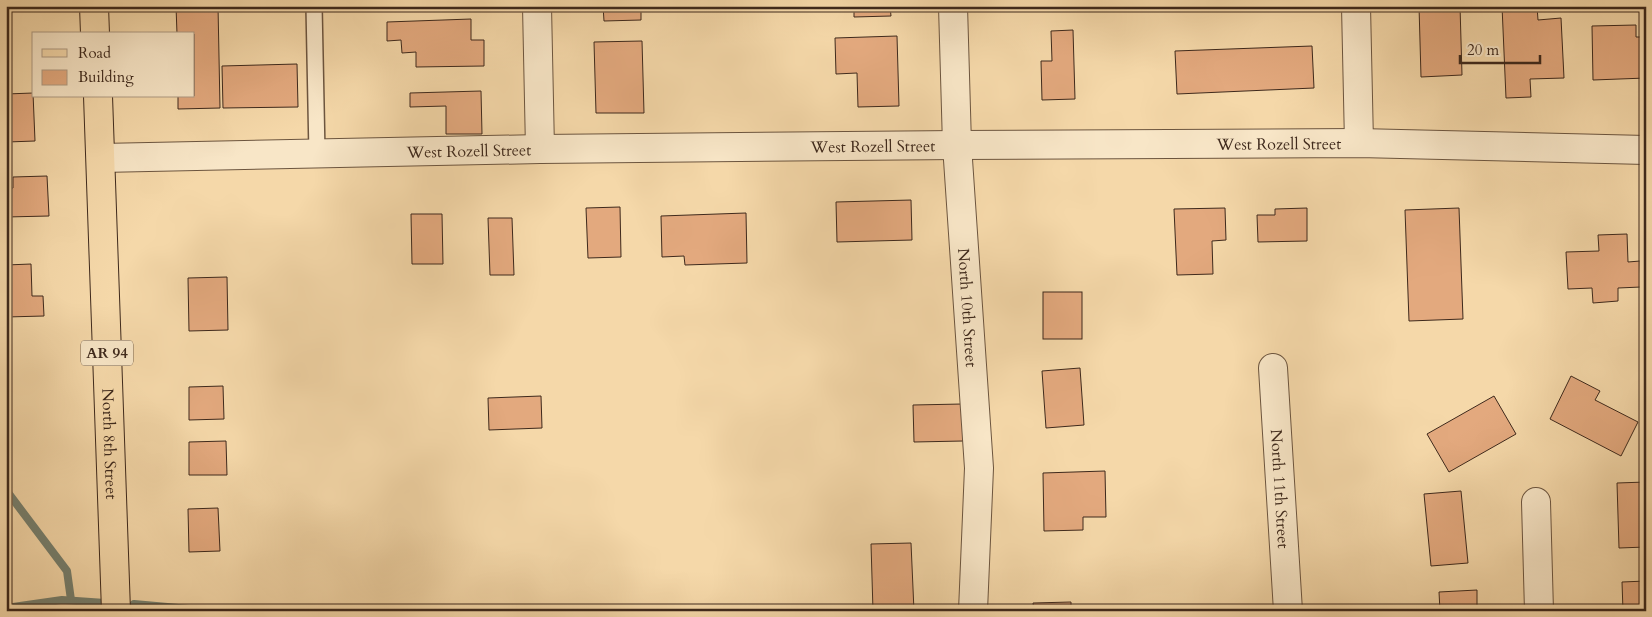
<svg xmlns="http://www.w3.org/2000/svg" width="1652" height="617" viewBox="0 0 1652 617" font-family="Cardo,serif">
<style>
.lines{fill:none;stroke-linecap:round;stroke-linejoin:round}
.stream{stroke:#76806f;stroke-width:8}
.building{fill:#e3a97e;stroke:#3e291c}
.service-casing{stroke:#6c553f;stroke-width:18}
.minor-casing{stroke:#6c553f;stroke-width:30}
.primary-casing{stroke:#3e291c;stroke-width:30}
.service{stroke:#f8e6c7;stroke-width:15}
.minor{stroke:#f8e6c7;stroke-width:28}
.primary{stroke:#f5d8a9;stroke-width:28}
.labels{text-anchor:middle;stroke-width:4;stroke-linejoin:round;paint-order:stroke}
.shield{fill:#f8e6c7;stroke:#76624f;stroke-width:1}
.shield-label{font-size:15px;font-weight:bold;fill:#3e291c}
.street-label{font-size:16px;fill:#3e291c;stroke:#f8e6c7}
</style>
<rect width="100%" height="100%" fill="#f5d8a9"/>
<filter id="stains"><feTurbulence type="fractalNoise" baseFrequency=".004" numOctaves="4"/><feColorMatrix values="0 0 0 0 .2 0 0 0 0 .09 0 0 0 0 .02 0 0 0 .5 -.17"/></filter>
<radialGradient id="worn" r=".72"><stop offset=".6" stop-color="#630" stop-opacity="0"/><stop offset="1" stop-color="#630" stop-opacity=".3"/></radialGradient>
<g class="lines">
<g class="stream">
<polyline points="6,490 67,571 71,600"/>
<polyline points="134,604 212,611"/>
<polyline points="6,608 62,600 105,603"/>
</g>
</g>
<g class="building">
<polygon points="176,6 218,6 220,108 178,109 178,96 194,96 194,34 177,34"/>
<polygon points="603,6 641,6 641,20 604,21"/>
<polygon points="854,6 890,6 891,16 854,17"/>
<polygon points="1271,6 1313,6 1313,8 1271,10"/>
<polygon points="1419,6 1460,6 1462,75 1421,77"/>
<polygon points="1502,6 1537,6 1538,20 1561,18 1564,78 1530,79 1531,97 1506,98"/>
<polygon points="471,19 471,40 484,40 484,66 416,67 416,52 402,53 401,40 387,41 387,22"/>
<polygon points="1636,25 1636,37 1646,37 1646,78 1593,80 1592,26"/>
<polygon points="1073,30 1075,99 1042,100 1041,61 1052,61 1051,31"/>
<polygon points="897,36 899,106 858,107 857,73 836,74 835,38"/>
<polygon points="642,41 644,113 596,113 594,42"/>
<polygon points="1312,46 1314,88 1177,94 1175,51"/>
<polygon points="297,64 298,107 223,108 222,66"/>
<polygon points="481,91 482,134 446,134 446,106 410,107 410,93"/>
<polygon points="33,93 35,141 7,142 6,94"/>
<polygon points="47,176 49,216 6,217 6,189 13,188 13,177"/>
<polygon points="911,200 912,240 837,242 836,202"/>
<polygon points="620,207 621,257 588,258 586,208"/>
<polygon points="1225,208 1226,240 1212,241 1213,274 1177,275 1174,209"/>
<polygon points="1307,208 1307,241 1258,242 1257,215 1275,215 1275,209"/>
<polygon points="1459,208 1463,319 1409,321 1405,210"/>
<polygon points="746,213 747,263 685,265 684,256 662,257 661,216"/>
<polygon points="411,214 442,214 443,264 412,264"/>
<polygon points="488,218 512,218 514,275 490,275"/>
<polygon points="1627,234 1628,262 1640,261 1641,287 1618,288 1618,301 1593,303 1592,288 1568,289 1566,252 1599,251 1598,235"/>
<polygon points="31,264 32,296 43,296 44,316 6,317 6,265"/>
<polygon points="227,277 228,330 189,331 188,278"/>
<rect x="1043" y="292" width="39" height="47"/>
<polygon points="1080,368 1084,425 1046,428 1042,371"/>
<polygon points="1571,376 1600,391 1595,400 1638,422 1621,456 1550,419"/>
<polygon points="223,386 224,419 189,420 189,387"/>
<polygon points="541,396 542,428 489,430 488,398"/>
<polygon points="1494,396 1516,434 1449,472 1427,434"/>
<polygon points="962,404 963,441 914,442 913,405"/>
<polygon points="226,441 227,475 189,475 189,442"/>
<polygon points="1105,471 1106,517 1083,517 1083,530 1044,531 1043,473"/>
<polygon points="1646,482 1646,547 1619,548 1617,483"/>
<polygon points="1461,491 1468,563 1431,566 1424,494"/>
<polygon points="218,508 220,551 189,552 188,509"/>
<polygon points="911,543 914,611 873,611 871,544"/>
<polygon points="1646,581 1646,611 1623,611 1622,582"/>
<polygon points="1477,590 1477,611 1440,611 1439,592"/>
<polygon points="1071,602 1071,611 1034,611 1033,603"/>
</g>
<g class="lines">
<defs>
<polyline id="service" points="314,6 317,154"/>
<g id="minor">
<polyline points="537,6 540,149"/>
<path id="s1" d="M953,6L957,145L979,468L973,611"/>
<polyline points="1356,6 1359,143"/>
<path id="s2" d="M101,158L540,149L957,145L1359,143L1646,150"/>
<path id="s3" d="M1273,368L1288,611"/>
<polyline points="1536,502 1539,611"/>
</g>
<g id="primary">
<polyline points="94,6 95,34"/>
<path id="s4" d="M98,96L116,611"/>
</g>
</defs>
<use href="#service" class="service-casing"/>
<use href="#minor" class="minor-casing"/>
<use href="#primary" class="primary-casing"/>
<use href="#service" class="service"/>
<use href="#minor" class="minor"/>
<use href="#primary" class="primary"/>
</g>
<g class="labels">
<rect class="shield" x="81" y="340.5" width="52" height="25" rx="4"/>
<g class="shield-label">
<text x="107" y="358">AR 94</text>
</g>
<g class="street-label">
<text dy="6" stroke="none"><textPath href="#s2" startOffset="1178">West Rozell Street</textPath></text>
<text dy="6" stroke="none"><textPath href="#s2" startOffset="772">West Rozell Street</textPath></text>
<text dy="6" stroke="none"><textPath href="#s2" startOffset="368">West Rozell Street</textPath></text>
<text dy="6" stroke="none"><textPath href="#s1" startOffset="302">North 10th Street</textPath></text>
<text dy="6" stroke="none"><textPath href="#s4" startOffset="348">North 8th Street</textPath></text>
<text dy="6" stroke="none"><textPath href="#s3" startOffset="121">North 11th Street</textPath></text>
</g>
</g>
<rect width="1652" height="617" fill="none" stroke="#f5d8a9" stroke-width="25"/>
<rect x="8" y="8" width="1637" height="602" fill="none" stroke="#3e291c" stroke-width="2.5"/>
<rect x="12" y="12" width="1627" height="592" fill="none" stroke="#3e291c"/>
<rect x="32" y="32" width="162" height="65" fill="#f8e6c7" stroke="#ae9a83"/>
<rect x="42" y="49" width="25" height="8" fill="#f5d8a9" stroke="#ae9a83"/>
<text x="78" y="58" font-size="15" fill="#3e291c">Road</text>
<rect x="42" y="70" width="25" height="15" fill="#e3a97e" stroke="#ae9a83"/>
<text x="78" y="82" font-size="15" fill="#3e291c">Building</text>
<path d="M1460 55v8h80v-8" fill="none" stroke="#3e291c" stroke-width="2.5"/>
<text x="1467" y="55" font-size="15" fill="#3e291c" stroke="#f8e6c7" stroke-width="4" paint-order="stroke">20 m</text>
<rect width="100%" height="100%" filter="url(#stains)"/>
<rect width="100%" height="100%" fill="url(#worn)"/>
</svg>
